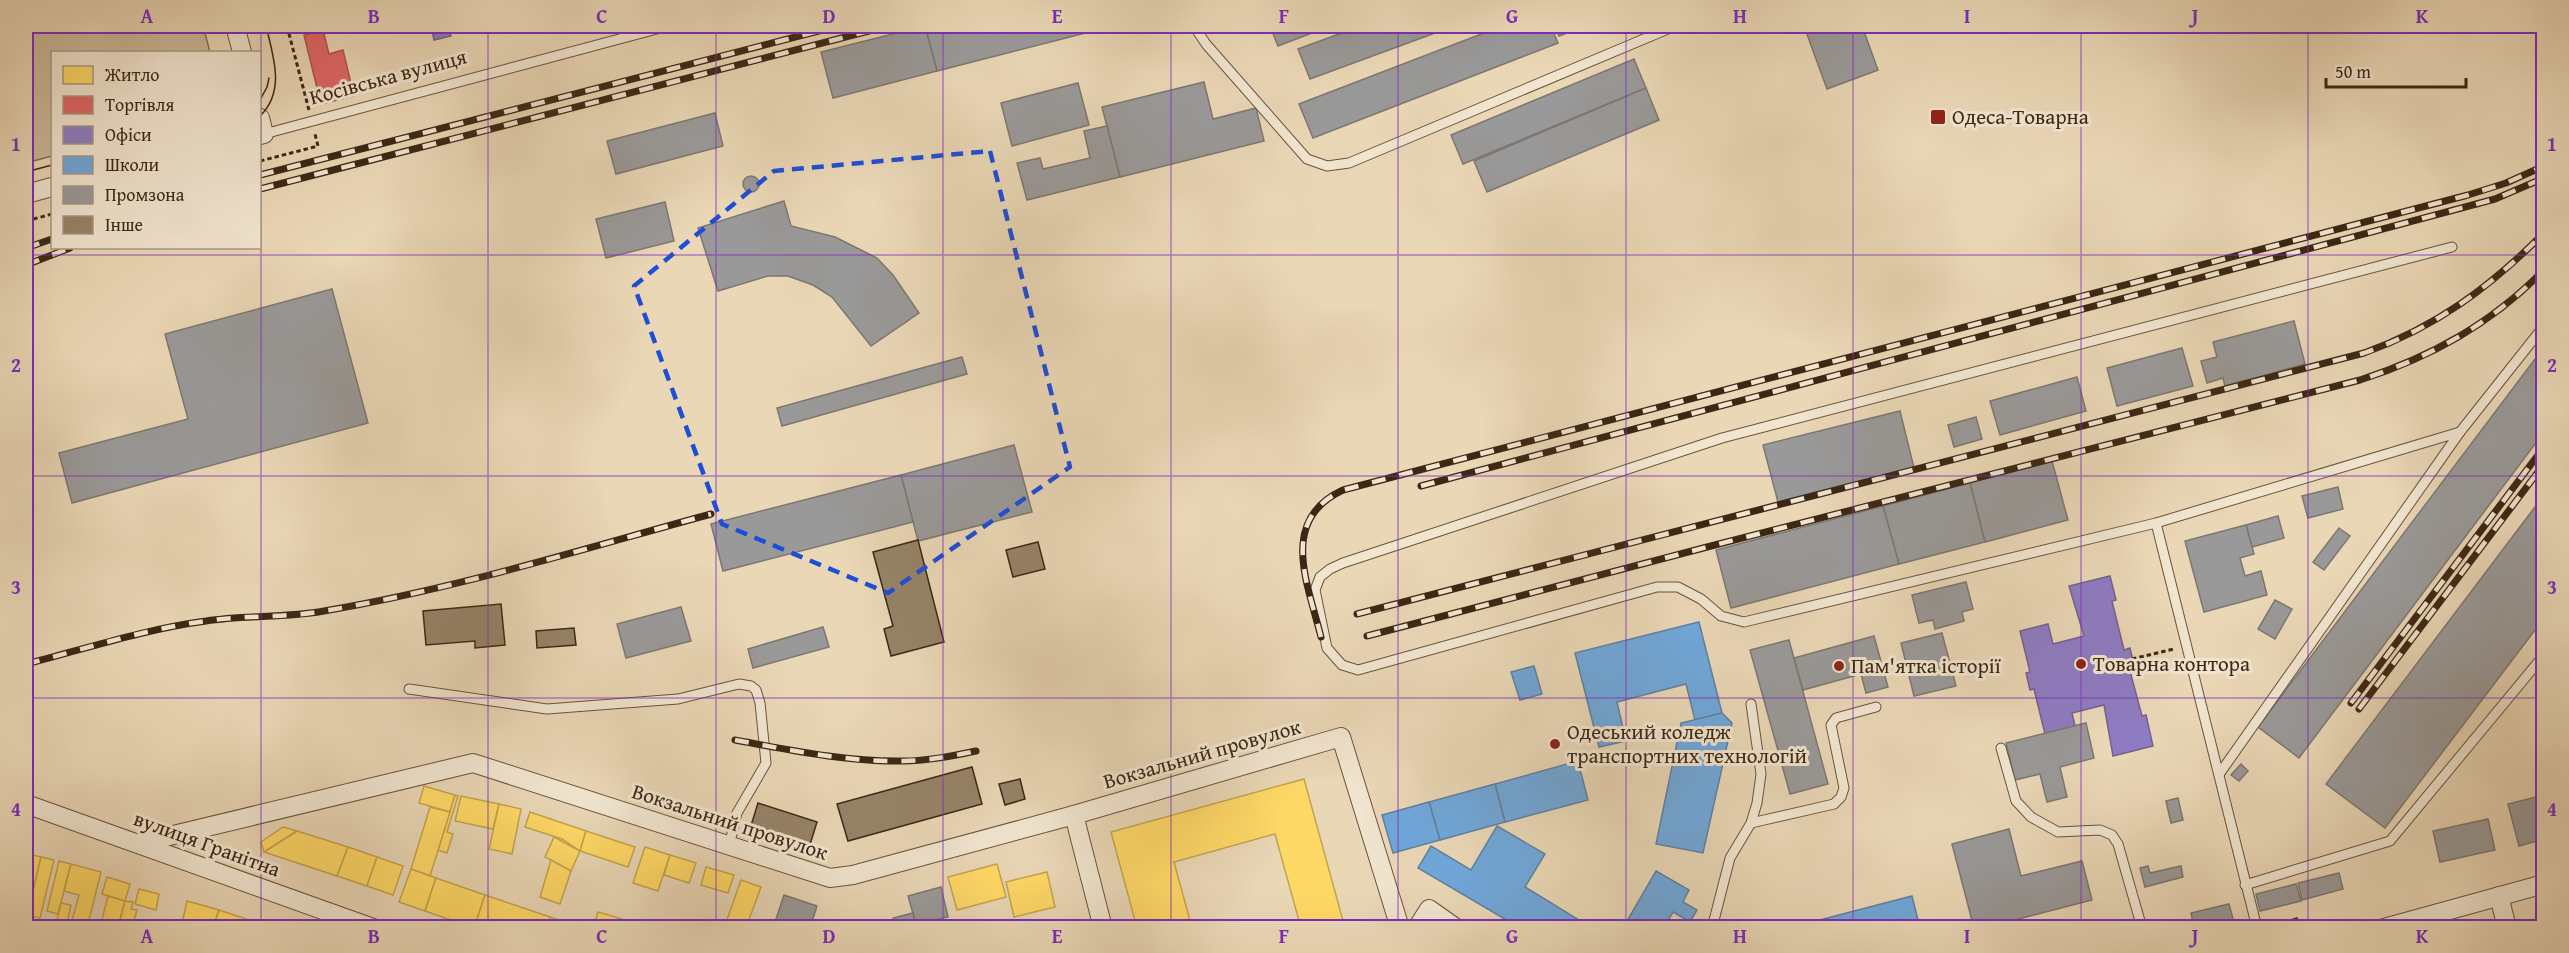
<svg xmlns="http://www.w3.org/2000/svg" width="2569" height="953" viewBox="0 0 2569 953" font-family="'Gentium Book Plus',serif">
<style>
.green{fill:#ccb99a;stroke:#847057;stroke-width:1.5}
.homes{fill:#ffd966;stroke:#c4a44d;stroke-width:1.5}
.shops{fill:#e06666;stroke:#af534d;stroke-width:1.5}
.offices{fill:#8e7cc3;stroke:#75628e;stroke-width:1.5}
.schools{fill:#6fa8dc;stroke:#6081a0;stroke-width:1.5}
.industry{fill:#999;stroke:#7d7771;stroke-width:1.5}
.building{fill:#968368;stroke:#3c2714;stroke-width:1.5}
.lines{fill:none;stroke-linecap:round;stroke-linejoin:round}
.service-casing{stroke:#68533c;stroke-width:11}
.minor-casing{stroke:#68533c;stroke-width:20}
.path{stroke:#3c2714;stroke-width:3;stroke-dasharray:4.5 3;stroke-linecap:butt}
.service{stroke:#f1e5d0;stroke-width:9}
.minor{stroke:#f1e5d0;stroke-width:18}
.tram{stroke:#3c2714;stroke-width:1.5}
.rail-casing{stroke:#3c2714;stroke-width:7}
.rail{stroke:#f1e5d0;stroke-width:4.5;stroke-dasharray:14;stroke-linecap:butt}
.marked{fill:none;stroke:#1d4ed8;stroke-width:4.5;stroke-dasharray:12 8;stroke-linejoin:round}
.grid{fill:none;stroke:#7b2cbf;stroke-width:1.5;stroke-opacity:0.55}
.poi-dot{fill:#8f2418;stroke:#f1e5d0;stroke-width:2}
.labels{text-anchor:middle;stroke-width:6;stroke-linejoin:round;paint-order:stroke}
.street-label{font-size:21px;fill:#3c2714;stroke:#f1e5d0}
.poi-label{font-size:21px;fill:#3c2714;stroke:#f1e5d0;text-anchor:start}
.neatline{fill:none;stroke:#7b2cbf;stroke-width:2}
.grid-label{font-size:20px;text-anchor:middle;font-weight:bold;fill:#7b2cbf}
</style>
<rect width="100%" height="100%" fill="#ead7b6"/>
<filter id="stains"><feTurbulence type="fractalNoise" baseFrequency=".00333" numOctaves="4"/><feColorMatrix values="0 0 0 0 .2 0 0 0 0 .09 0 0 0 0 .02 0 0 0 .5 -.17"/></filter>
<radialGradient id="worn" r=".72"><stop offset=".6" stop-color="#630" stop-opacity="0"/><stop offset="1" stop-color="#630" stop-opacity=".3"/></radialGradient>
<polygon class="green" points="26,26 203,26 210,52 52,52 52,156 26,163"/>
<g class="homes">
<polygon points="1304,779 1345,928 1301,928 1275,834 1174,862 1192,928 1137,928 1111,832"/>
<polygon points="424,786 455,795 450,812 419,803"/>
<polygon points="455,795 458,796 447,832 453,834 447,853 438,850"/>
<polygon points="461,796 499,804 493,829 455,821"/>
<polygon points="499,804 521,809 512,854 489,849"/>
<polygon points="430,807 450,812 430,876 411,869"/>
<polygon points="530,812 586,831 580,851 562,839 525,827"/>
<polygon points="283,827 297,831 264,852 261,842"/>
<polygon points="297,831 348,847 337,876 264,852"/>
<polygon points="586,831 635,847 628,867 580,851"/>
<polygon points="554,837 580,851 571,871 545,857"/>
<polygon points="348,847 377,857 367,886 337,876"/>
<polygon points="645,847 670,855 658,891 633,883"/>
<polygon points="29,854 41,857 26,925 26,869"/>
<polygon points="670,855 696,863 689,883 664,875"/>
<polygon points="41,857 54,860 40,918 27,916"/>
<polygon points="377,857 403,866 393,895 367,886"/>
<polygon points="551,860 571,871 560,904 540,897"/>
<polygon points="59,861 71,864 58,914 47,911"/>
<polygon points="71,864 101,872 87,928 70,928 79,895 64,891"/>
<polygon points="997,864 1006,897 957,910 948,877"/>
<polygon points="706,867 734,875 728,893 701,885"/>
<polygon points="411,869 436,878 425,911 399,902"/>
<polygon points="1047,872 1055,907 1014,917 1006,882"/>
<polygon points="107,877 130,884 125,901 102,894"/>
<polygon points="436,878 485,895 474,928 425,911"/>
<polygon points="741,880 761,887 746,928 724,928"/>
<polygon points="139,889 159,894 156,910 135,904"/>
<polygon points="485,895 550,917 547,928 474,928"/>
<polygon points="108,896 125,901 118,927 101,923"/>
<polygon points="125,901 133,902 131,909 137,910 132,928 118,928"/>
<polygon points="187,901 219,910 213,928 181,928"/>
<polygon points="61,903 71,905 66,928 55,928"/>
<polygon points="219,910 249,920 246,928 213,928"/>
<polygon points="598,912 622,919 619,928 593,928"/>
<polygon points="550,917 583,928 547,928"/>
<polygon points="249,920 273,928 246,928"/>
<polygon points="748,920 766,926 765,928 746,928"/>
<polygon points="2544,920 2544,928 2534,928 2533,922"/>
<polygon points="26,921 54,928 26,928"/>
<polygon points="101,923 118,927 99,928"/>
</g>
<polygon class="shops" points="323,30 329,54 343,50 354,96 321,104 304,35"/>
<g class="offices">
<polygon points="431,26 449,26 451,36 434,40"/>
<polygon points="2110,576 2116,600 2112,601 2124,650 2130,648 2135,669 2130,671 2142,716 2146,715 2153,746 2113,756 2104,705 2072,713 2075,726 2045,734 2034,689 2030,690 2026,673 2030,672 2020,631 2048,624 2053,644 2084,636 2069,586"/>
</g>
<g class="schools">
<polygon points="1699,622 1722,713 1695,720 1686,684 1617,702 1626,741 1599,747 1575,653"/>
<polygon points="1534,666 1542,694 1520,700 1511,672"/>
<polygon points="1722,713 1732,723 1703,853 1656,844 1681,723"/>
<polygon points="1578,761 1588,800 1505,822 1495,784"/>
<polygon points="1495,784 1505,822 1440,840 1429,802"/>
<polygon points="1429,802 1440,840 1393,853 1382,815"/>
<polygon points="1497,826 1545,854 1525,887 1592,928 1520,928 1418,868 1431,846 1471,870"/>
<polygon points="1656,871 1689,890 1683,902 1697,910 1690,922 1673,912 1664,928 1623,928"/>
<polygon points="1912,896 1920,928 1789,928"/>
</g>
<g class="industry">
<polygon points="925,26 1113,26 937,71"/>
<polygon points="925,26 937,71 833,98 821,52"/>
<polygon points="1270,26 1330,26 1278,46"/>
<polygon points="1361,26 1454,26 1310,79 1298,49"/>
<polygon points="1502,26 1551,26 1558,43 1313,138 1299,104"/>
<polygon points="1555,26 1586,26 1559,36"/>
<polygon points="1804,26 1862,26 1878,70 1827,89"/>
<polygon points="1634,59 1646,88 1463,164 1451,135"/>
<polygon points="1204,82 1213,119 1256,108 1264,141 1120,177 1102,107"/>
<polygon points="1078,83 1089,125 1012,146 1001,103"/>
<polygon points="1646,88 1659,120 1487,192 1474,161"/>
<polygon points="715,113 723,146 616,174 607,141"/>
<polygon points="1107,126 1120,177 1027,200 1017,163 1040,158 1043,169 1090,158 1084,131"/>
<circle cx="751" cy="184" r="8"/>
<polygon points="784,201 791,226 835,237 877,258 893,275 919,313 871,346 832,297 813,285 788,276 768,276 718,291 698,228"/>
<polygon points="665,202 674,241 606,258 596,219"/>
<polygon points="332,289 368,423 72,503 59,453 188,419 165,334"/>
<polygon points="2294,321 2305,364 2225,386 2223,378 2207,383 2201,361 2217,357 2213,342"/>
<polygon points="2544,347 2544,432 2299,758 2258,727"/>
<polygon points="2182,348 2193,386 2117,406 2107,368"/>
<polygon points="962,357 967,374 782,426 777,408"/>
<polygon points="2077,377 2086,411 2000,435 1990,401"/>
<polygon points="1900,411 1914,468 1778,502 1763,445"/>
<polygon points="1976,417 1982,439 1954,447 1948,425"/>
<polygon points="1014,445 1032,512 918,541 901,475"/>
<polygon points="2052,461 2068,520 1985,542 1970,483"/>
<polygon points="901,475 913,522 723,571 711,524"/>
<polygon points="1970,483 1985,542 1899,564 1883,506"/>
<polygon points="2338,487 2343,509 2308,518 2302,496"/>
<polygon points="2544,495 2544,618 2385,828 2326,784"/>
<polygon points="1883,506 1899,564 1731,608 1716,550"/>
<polygon points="2278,516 2284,538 2252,547 2246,525"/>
<polygon points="2246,525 2254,554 2240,558 2245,576 2261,571 2267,595 2204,612 2185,541"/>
<polygon points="2339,528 2350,536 2324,570 2313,562"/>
<polygon points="1966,582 1973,609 1962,612 1964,621 1935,629 1933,620 1919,623 1912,595"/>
<polygon points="2275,600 2292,609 2275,639 2258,629"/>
<polygon points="681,607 691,641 626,658 617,624"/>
<polygon points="823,627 829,647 753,668 748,649"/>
<polygon points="1942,633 1956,686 1914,696 1901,643"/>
<polygon points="1874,636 1888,687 1866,693 1861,674 1803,690 1794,658"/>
<polygon points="1789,640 1828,784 1790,794 1750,650"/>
<polygon points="2086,723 2094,758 2060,767 2067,797 2047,802 2040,774 2015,780 2006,743"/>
<polygon points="2241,764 2248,771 2239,781 2231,775"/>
<polygon points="2544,795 2544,839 2519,846 2508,804"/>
<polygon points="2178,798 2183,820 2171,823 2166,801"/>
<polygon points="2488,819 2495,850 2440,862 2433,831"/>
<polygon points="2009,829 2021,876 2082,861 2092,900 1984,928 1974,928 1952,844"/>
<polygon points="2148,866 2150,873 2181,866 2183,877 2145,887 2140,868"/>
<polygon points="2339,873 2343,889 2302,900 2298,883"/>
<polygon points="2296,884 2301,901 2260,911 2256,894"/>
<polygon points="941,887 948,917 916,924 908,896"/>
<polygon points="784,895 817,906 810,928 782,928 774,925"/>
<polygon points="2229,904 2233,919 2194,928 2191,913"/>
<polygon points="913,913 916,928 895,928 893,918"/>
</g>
<g class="building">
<polygon points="918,540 944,642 891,656 884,629 893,626 873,552"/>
<polygon points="1038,542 1045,569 1013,577 1006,550"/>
<polygon points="501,604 505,645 475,648 475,641 426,645 423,611"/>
<polygon points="574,628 576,645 537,648 536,631"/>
<polygon points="972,767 982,804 848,841 837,804"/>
<polygon points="1020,779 1025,799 1005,805 999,784"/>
<polygon points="758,803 817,822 808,851 749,832"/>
<polygon points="2297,918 2299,927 2289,928 2287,921"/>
</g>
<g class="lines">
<defs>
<g id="service">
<polyline points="1194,26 1206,44 1307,159 1327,166 1349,163 1675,26"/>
<polyline points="264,134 668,26"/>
<polyline points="2452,247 1722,438 1343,563 1330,569 1320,577 1315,590 1327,648 1342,665 1358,670 1657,587 1678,587 1701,599 1721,616 1744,622 2156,523 2460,432 2544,326"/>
<polyline points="2156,523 2257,928"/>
<polyline points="409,689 547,709 678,699 739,684 751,686 756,690 760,703 766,763 737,813 729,846"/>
<polyline points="2001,748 2016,801 2031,817 2058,832 2100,830 2112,835 2118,844 2142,928"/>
<polyline points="2220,773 2460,432"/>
<polyline points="1751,823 1834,804 1841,797 1844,788 1831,725 1836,718 1876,707"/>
<polyline points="2245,885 2390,841 2544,655"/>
<polyline points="1712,928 1730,858 1751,823 1757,803 1761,774 1751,704"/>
</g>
<g id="minor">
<polyline points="235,26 242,52"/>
<polyline points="260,118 264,134 260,135"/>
<polyline points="26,194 52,187"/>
<polyline points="26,804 373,928"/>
<polyline points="1074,815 1103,928"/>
<polyline points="140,843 473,763 830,878 853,875 1074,815 1341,737 1400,928"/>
<polyline points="2499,896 2507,928"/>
<polyline points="1417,928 1429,909 1456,928"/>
<polyline points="2384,928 2544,884"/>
</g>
</defs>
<use href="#service" class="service-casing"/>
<use href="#minor" class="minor-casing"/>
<g class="path">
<polyline points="287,26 309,110"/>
<polyline points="260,161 318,146 315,134"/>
<polyline points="26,221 52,214"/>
<polyline points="2132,659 2174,649"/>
<polyline points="472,928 472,927"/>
</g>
<use href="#service" class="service"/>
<use href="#minor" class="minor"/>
<g class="tram">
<polyline points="260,100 267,87 269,78"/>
<path d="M260,116C286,91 273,56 266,26"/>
<polyline points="26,172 52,165"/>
</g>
<defs>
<g id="rail">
<polyline points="260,175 838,26"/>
<polyline points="260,189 888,26"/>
<polyline points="26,248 52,239"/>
<polyline points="26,265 70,248"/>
<polyline points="1421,486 2495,199 2544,178"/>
<path d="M1357,614L2364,353C2436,327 2489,288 2544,233"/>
<path d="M1367,636L1711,546L2360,380C2431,357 2491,324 2544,270"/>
<path d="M1321,637C1308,584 1278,520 1343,490L2468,195L2506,183L2544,166"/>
<path d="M26,664C85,649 145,629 206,621C245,615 285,618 324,611C455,589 583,549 711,514"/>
<polyline points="2351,703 2544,447"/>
<polyline points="2359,709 2544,464"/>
<path d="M735,740C790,750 847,762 903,761C928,761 952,756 976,751"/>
</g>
</defs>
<use href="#rail" class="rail-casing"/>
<use href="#rail" class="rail"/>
</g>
<path class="marked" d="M990,151L1070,467L888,593L722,524L634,286L774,171Z"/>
<path class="grid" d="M261,26V928M488,26V928M716,26V928M943,26V928M1171,26V928M1398,26V928M1626,26V928M1853,26V928M2081,26V928M2308,26V928M26,255H2544M26,476H2544M26,698H2544"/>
<g class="poi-dot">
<rect x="1930" y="109" width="16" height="16" rx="3"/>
<circle cx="2081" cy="664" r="6"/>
<circle cx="1839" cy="666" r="6"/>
<circle cx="1555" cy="744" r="6"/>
</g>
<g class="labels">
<g class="street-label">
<text transform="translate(388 77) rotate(-15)" y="7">Косівська вулиця</text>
<text transform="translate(1202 754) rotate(-16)" y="7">Вокзальний провулок</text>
<text transform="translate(730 822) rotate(18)" y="7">Вокзальний провулок</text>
<text transform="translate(207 844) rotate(20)" y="7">вулиця Гранітна</text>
</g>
<g class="poi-label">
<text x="1952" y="124">Одеса-Товарна</text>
<text x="2093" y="671">Товарна контора</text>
<text x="1851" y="673">Пам'ятка історії</text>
<text x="1567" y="739">Одеський коледж<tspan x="1567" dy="24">транспортних технологій</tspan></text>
</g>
</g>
<rect width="2569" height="953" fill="none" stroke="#ead7b6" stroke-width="66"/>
<rect x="51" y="51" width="210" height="198" fill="#f1e5d0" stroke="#a99985" stroke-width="1.5"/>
<rect x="63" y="66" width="30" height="18" fill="#ffd966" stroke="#a99985" stroke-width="1.5"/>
<text x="105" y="81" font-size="18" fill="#3c2714">Житло</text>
<rect x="63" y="96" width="30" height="18" fill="#e06666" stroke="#a99985" stroke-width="1.5"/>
<text x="105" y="111" font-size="18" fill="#3c2714">Торгівля</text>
<rect x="63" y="126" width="30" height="18" fill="#8e7cc3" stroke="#a99985" stroke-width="1.5"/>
<text x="105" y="141" font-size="18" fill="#3c2714">Офіси</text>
<rect x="63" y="156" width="30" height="18" fill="#6fa8dc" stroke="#a99985" stroke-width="1.5"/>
<text x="105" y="171" font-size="18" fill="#3c2714">Школи</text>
<rect x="63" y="186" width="30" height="18" fill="#999999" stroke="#a99985" stroke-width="1.5"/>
<text x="105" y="201" font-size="18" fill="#3c2714">Промзона</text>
<rect x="63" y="216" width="30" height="18" fill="#968368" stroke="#a99985" stroke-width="1.5"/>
<text x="105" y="231" font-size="18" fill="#3c2714">Інше</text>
<path d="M2326 78v9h140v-9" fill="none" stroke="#3c2714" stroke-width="3"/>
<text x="2335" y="78" font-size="18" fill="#3c2714" stroke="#f1e5d0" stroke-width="4.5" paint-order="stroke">50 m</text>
<rect x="33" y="33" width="2503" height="887" class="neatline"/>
<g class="grid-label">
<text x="147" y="23">A</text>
<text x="374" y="23">B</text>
<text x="602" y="23">C</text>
<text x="829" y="23">D</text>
<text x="1057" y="23">E</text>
<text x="1284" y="23">F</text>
<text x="1512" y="23">G</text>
<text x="1740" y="23">H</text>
<text x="1967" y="23">I</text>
<text x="2195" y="23">J</text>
<text x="2422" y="23">K</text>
<text x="16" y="151">1</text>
<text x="2552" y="151">1</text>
<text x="16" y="372">2</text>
<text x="2552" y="372">2</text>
<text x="16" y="594">3</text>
<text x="2552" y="594">3</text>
<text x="16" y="816">4</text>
<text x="2552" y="816">4</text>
<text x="147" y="943">A</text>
<text x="374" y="943">B</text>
<text x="602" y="943">C</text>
<text x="829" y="943">D</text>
<text x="1057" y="943">E</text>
<text x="1284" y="943">F</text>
<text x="1512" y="943">G</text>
<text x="1740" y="943">H</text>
<text x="1967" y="943">I</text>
<text x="2195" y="943">J</text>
<text x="2422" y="943">K</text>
</g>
<rect width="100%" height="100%" filter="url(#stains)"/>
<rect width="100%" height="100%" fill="url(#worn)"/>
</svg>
